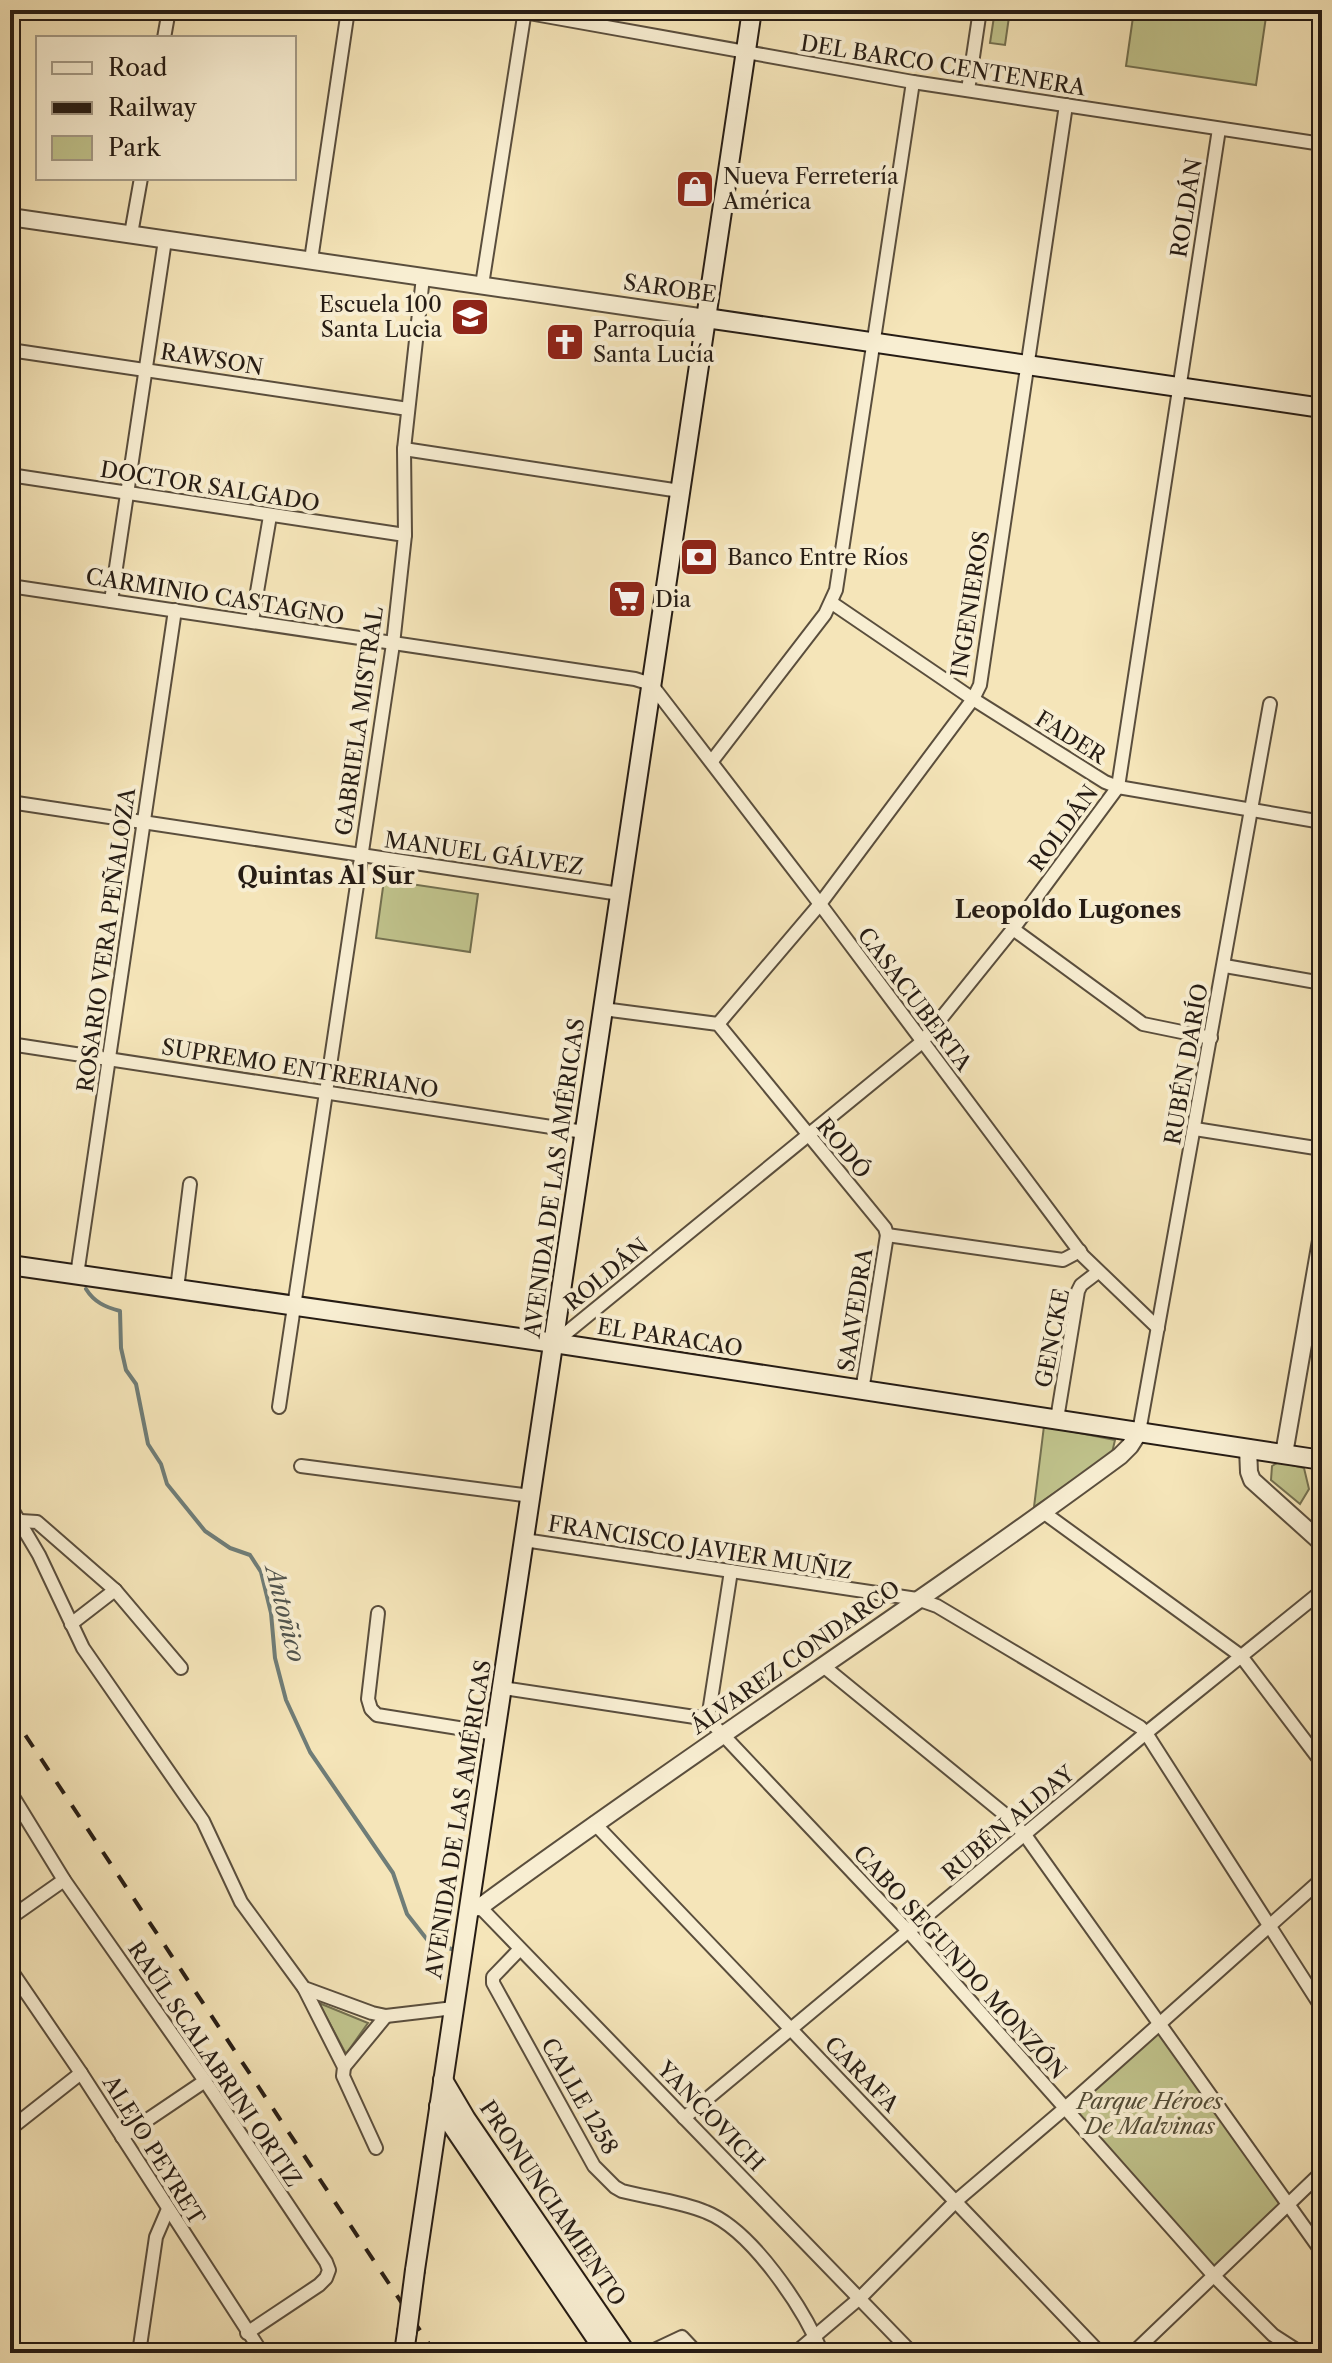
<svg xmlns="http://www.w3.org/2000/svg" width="1332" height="2363" viewBox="0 0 1332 2363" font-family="'Libre Caslon Text',serif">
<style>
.green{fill:#c0c38c;stroke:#737050;stroke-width:2}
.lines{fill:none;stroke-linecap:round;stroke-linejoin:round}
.stream{stroke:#6f7d78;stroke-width:4}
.minor-casing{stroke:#5a4e3d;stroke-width:16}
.tertiary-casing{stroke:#5a4e3d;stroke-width:20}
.secondary-casing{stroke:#261c14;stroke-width:22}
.minor{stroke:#f8eed2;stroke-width:12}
.tertiary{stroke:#f8eed2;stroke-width:16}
.secondary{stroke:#f8eed2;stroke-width:18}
.rail{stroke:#261c14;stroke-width:4;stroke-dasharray:14 14;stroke-linecap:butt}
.secondary-bridge-casing{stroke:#261c14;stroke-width:22;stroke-linecap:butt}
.secondary-bridge{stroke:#f8eed2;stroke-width:18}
.labels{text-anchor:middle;stroke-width:8;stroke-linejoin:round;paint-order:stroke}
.street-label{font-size:22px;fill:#261c14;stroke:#f8eed2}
.poi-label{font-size:22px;fill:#261c14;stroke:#f8eed2;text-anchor:start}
.park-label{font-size:22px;font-style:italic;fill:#544e38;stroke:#f8eed2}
.neighbourhood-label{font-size:24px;font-weight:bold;fill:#261c14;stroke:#f8eed2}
.water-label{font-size:24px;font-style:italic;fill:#51544e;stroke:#f8eed2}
</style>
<rect width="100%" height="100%" fill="#f5e5b9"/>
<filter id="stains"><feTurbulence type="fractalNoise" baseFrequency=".0025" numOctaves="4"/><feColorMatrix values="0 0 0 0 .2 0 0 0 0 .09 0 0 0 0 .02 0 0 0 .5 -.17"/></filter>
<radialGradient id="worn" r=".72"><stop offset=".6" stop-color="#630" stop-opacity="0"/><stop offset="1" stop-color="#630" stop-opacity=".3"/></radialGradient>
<g class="green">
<polygon points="995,10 1010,10 1005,45 990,43"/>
<polygon points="1134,10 1267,10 1256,85 1126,66"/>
<polygon points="384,880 478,894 470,952 376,938"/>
<polygon points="1044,1426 1115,1440 1112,1453 1034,1507"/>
<polygon points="1279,1462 1304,1468 1309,1489 1300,1504 1271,1480 1272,1466"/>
<polygon points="319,2003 368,2023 346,2054"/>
<polygon points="1160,2024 1288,2205 1215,2277 1064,2109"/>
</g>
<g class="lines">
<path class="stream" d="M86,1289C94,1302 105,1307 120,1311L121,1348L126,1370L136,1384L148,1444L161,1464L167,1484L205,1531L230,1548L250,1555L261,1572L271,1613L275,1658L286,1700L310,1752L393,1873L407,1914L429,1942L458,1951"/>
<defs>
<g id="minor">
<polyline points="512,10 913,82 1322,144"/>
<polyline points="164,38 169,10"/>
<polyline points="968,90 980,10"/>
<polyline points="131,234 141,178"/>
<polyline points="311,260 348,10"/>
<polyline points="482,285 525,10"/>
<polyline points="10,350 408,409"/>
<polyline points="404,449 680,491"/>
<polyline points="10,475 405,535"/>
<polyline points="10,586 635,679 651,684 820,904 1083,1256 1158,1328"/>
<polyline points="111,601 165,240"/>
<polyline points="832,603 973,699 1105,782 1118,787 1322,822"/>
<polyline points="252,621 270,516"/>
<polyline points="712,761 825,614 836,590 913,82"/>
<polyline points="10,802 620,894"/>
<polyline points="1013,929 1143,1024 1211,1038"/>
<polyline points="1225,966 1322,983"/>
<polyline points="603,1009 718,1024 885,1228 887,1235"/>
<polyline points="718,1024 820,904 973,699 980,685 1066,105"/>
<polyline points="10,1044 584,1132"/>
<polyline points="1195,1129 1322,1149"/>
<polyline points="887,1235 1063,1260 1080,1251"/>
<polyline points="77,1275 175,610"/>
<polyline points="177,1289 190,1184"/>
<polyline points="554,1343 922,1042 1013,929 1118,787 1219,129"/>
<polyline points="862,1391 887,1235"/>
<polyline points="279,1407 393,644 405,535 404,449 423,277"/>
<polyline points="1057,1419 1078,1291 1081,1285 1098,1272"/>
<polyline points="1139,1432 1270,704"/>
<polyline points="301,1466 531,1496"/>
<polyline points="10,1506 39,1555 83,1648 203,1821 241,1902 304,1988 372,2013 386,2016 454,2008"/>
<polyline points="1043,1512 1241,1656 1322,1763"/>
<polyline points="21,1521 37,1522 115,1590 181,1668"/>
<polyline points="524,1540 917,1599 937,1606 1140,1727 1146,1733 1322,2008"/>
<polyline points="731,1571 708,1719 909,1932 1215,2277 1273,2335 1301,2353"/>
<polyline points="378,1613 368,1699 371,1709 377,1715 496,1734"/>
<polyline points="71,1624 115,1590"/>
<polyline points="822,1665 1008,1817 1025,1835 1322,2252"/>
<polyline points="503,1688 708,1719"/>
<polyline points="10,1792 64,1880 205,2081 326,2262 329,2270 326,2278 319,2285 247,2333"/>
<polyline points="594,1823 1100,2353"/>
<polyline points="480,1907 912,2353"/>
<polyline points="10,1918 64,1880"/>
<path d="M520,1949L493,1977V1983L594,2166L615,2187L622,2191C649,2198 680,2201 706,2212C752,2230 804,2309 822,2353"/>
<polyline points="10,1969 81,2073 262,2353"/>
<polyline points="304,1988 344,2067 343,2076 376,2148"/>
<polyline points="344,2067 386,2016"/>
<polyline points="684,2118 1146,1733 1322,1591"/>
<polyline points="10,2129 81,2073"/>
<polyline points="122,2137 205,2081"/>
<polyline points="139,2353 156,2237 168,2209"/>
<polyline points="648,2353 682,2337 697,2353"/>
<polyline points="795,2353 861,2297 956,2201 1064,2109 1322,1879"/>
<polyline points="1133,2353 1322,2172"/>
</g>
<g id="tertiary">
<polyline points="10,217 706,318"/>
<polyline points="1248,1448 1249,1472 1252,1480 1322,1543"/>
<polyline points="1284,1454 1322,1235"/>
<path d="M469,1908L480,1907C691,1752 910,1611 1120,1456L1130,1446L1139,1432"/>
</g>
<g id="secondary">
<polyline points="706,318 1322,408"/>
<polyline points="10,1265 554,1343 1322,1460"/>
<polyline points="443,2080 466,2119 626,2353"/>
<polyline points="439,2106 606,2353"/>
<polyline points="415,2270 752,10"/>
<polyline points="404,2353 407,2332"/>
</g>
</defs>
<use href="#minor" class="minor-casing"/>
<use href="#tertiary" class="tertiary-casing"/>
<use href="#secondary" class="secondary-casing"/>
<use href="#minor" class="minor"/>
<use href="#tertiary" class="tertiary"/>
<use href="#secondary" class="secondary"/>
<polyline class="rail" points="10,1712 435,2353"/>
<defs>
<polyline id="secondary-bridge" points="407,2332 415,2270"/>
</defs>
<use href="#secondary-bridge" class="secondary-bridge-casing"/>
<use href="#secondary-bridge" class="secondary-bridge"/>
</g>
<defs>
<symbol id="shop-square" viewBox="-11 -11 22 22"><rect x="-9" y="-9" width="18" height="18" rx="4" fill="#8f2418" stroke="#f8eed2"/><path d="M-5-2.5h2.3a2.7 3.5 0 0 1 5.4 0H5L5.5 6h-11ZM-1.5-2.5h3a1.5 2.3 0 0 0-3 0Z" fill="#fff"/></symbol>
<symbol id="school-square" viewBox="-11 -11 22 22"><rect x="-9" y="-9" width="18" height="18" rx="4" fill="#8f2418" stroke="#f8eed2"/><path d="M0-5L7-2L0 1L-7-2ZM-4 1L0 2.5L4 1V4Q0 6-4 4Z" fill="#fff"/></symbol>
<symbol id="church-square" viewBox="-11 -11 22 22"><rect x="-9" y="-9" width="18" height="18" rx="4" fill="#8f2418" stroke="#f8eed2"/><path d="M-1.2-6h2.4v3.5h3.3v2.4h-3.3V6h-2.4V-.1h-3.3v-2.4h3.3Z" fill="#fff"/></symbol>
<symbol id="bank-square" viewBox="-11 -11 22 22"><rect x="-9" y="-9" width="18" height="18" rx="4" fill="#8f2418" stroke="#f8eed2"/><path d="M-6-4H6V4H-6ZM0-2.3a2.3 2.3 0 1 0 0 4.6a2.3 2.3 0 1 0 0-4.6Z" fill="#fff"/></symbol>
<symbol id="supermarket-square" viewBox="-11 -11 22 22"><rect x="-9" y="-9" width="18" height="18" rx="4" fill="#8f2418" stroke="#f8eed2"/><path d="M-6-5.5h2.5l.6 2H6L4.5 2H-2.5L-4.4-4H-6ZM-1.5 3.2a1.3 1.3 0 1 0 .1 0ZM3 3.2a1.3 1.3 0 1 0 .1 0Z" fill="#fff"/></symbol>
</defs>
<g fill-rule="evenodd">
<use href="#shop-square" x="673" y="167" width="44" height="44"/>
<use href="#school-square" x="448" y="295" width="44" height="44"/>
<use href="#church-square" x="543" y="320" width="44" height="44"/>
<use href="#bank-square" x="677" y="535" width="44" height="44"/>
<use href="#supermarket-square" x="605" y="577" width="44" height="44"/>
</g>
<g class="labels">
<g class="street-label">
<text transform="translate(943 65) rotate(9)" y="8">DEL BARCO CENTENERA</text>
<text transform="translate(1186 208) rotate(-81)" y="8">ROLDÁN</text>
<text transform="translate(670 288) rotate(8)" y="8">SAROBE</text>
<text transform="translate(212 359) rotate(9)" y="8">RAWSON</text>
<text transform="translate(210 486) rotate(9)" y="8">DOCTOR SALGADO</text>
<text transform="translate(215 596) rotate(9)" y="8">CARMINIO CASTAGNO</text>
<text transform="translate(970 604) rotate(-81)" y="8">INGENIEROS</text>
<text transform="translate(359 721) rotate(-82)" y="8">GABRIELA MISTRAL</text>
<text transform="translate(1071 737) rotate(32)" y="8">FADER</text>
<text transform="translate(1063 828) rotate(-54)" y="8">ROLDÁN</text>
<text transform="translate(484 853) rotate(8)" y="8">MANUEL GÁLVEZ</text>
<text transform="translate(106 940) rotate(-82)" y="8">ROSARIO VERA PEÑALOZA</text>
<text transform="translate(915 999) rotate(53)" y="8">CASACUBERTA</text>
<text transform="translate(1186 1064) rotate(-80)" y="8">RUBÉN DARÍO</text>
<text transform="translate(300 1068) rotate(9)" y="8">SUPREMO ENTRERIANO</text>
<text transform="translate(844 1148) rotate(50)" y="8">RODÓ</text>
<text transform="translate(554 1178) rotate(-82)" y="8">AVENIDA DE LAS AMÉRICAS</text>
<text transform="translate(606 1274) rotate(-39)" y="8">ROLDÁN</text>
<text transform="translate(855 1310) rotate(-81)" y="8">SAAVEDRA</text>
<text transform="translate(670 1337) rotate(9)" y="8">EL PARACAO</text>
<text transform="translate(1052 1338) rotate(-79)" y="8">GENCKE</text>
<text transform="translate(700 1547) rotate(9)" y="8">FRANCISCO JAVIER MUÑIZ</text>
<text transform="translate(795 1657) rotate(-35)" y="8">ÁLVAREZ CONDARCO</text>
<text transform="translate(458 1819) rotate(-81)" y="8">AVENIDA DE LAS AMÉRICAS</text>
<text transform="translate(1008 1823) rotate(-40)" y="8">RUBÉN ALDAY</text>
<text transform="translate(960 1962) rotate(48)" y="8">CABO SEGUNDO MONZÓN</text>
<text transform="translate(215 2064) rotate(56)" y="8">RAÚL SCALABRINI ORTIZ</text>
<text transform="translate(862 2074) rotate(46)" y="8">CARAFA</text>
<text transform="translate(580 2096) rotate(60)" y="8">CALLE 1258</text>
<text transform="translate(711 2116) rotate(46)" y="8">YANCOVICH</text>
<text transform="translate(154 2150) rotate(58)" y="8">ALEJO PEYRET</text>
<text transform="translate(553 2203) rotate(56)" y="8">PRONUNCIAMIENTO</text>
</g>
<g class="poi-label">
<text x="723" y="184">Nueva Ferretería<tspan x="723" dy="25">América</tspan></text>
<text x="442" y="312" text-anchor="end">Escuela 100<tspan x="442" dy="25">Santa Lucia</tspan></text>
<text x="593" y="337">Parroquía<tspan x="593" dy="25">Santa Lucía</tspan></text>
<text x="727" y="565">Banco Entre Ríos</text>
<text x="655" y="607">Dia</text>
</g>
<g class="park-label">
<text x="1150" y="2109">Parque Héroes<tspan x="1150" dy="25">De Malvinas</tspan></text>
</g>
<g class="neighbourhood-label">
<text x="326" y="884">Quintas Al Sur</text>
<text x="1068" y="918">Leopoldo Lugones</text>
</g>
<g class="water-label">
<text transform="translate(285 1614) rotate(76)" y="8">Antoñico</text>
</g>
</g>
<rect width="1332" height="2363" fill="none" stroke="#f5e5b9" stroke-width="40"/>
<rect x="12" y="12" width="1308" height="2339" fill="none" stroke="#261c14" stroke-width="4"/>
<rect x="20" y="20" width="1292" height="2323" fill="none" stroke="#261c14" stroke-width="2"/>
<rect x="36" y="36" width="260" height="144" fill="#f8eed2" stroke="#a49a86" stroke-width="2"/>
<rect x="52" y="62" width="40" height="12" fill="#f8eed2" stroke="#a49a86" stroke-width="2"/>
<text x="108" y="76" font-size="24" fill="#261c14">Road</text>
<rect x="52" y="102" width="40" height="12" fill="#261c14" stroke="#a49a86" stroke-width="2"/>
<text x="108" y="116" font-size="24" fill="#261c14">Railway</text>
<rect x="52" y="136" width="40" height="24" fill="#c0c38c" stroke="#a49a86" stroke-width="2"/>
<text x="108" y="156" font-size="24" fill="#261c14">Park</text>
<rect width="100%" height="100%" filter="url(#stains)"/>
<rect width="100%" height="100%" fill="url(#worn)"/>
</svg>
